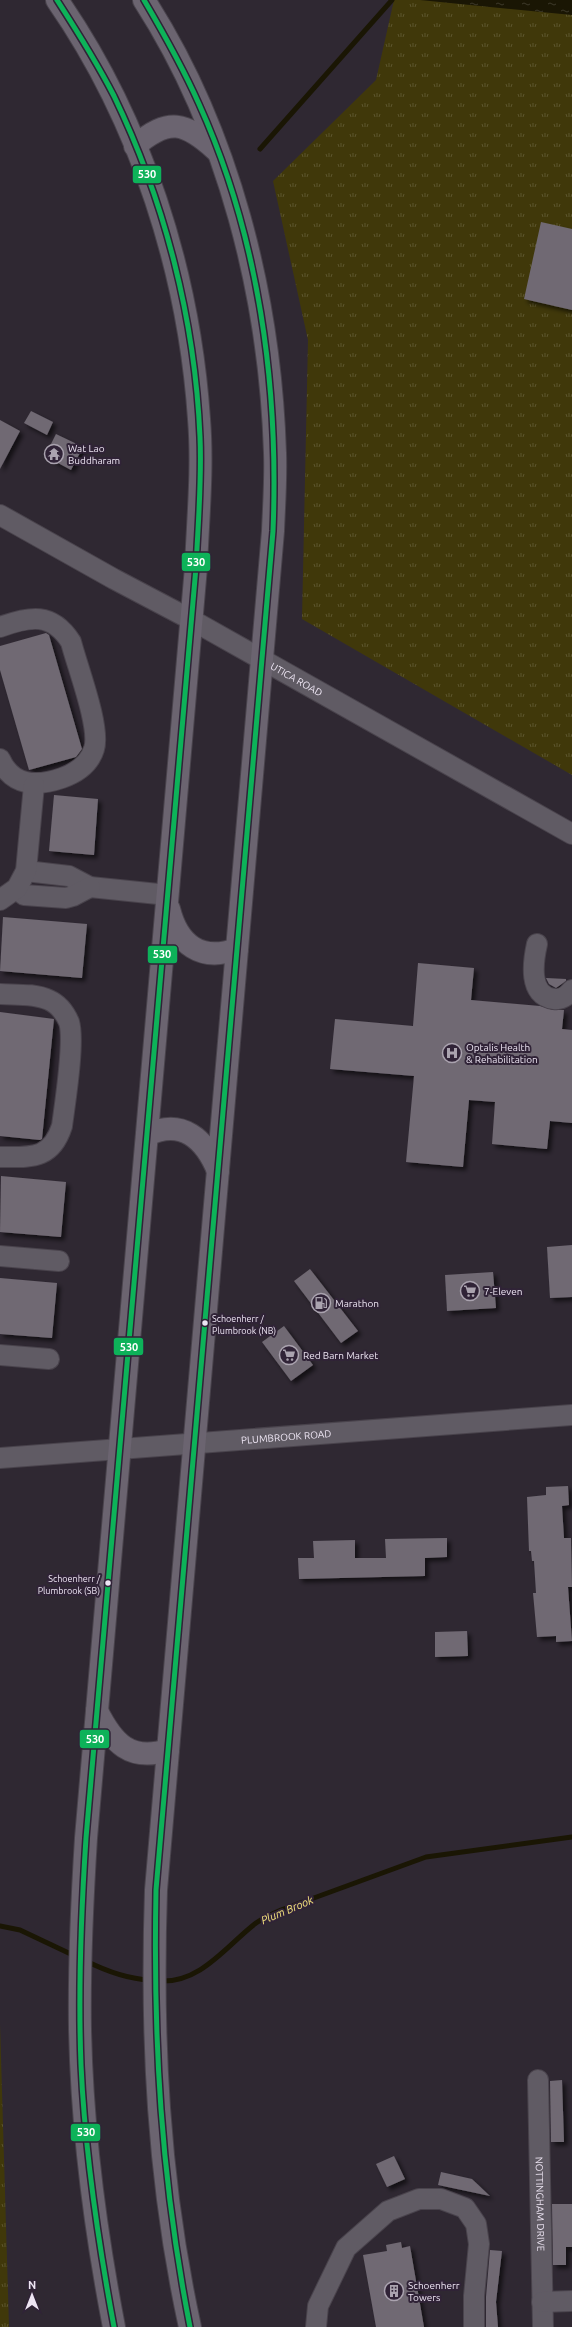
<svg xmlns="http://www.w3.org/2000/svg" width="572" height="2327" viewBox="0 0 572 2327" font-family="Ubuntu,sans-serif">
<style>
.grass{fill:url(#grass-tufts)}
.water{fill:url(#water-ripples)}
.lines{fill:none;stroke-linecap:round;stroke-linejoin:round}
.stream{stroke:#1a1604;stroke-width:5}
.building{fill:#706973;filter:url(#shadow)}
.minor-casing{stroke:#49434c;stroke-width:22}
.major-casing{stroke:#49434c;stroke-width:24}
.minor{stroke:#605b64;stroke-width:20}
.major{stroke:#6b6470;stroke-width:22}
.bus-1-casing{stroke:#302337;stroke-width:8}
.bus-1{stroke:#0db259;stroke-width:5}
.bus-dot{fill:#ede5f3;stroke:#302337;stroke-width:1.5}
.labels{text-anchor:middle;stroke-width:4;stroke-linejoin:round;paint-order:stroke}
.bus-label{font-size:9px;fill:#ede5f3;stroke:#302337;text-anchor:start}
.poi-label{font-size:10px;fill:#ede5f3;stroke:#302337;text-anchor:start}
.street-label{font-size:10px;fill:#ede5f3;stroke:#302337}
.water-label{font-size:11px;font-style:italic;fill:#f6e47d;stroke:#302337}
.line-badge{stroke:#302337;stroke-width:1.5}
.badge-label{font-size:11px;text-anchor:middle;font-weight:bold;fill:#fff}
</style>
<defs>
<pattern id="grass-tufts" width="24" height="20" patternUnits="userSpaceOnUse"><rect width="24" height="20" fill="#40380a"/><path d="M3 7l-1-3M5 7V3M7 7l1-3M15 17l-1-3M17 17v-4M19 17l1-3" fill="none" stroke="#5c552e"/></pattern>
<pattern id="water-ripples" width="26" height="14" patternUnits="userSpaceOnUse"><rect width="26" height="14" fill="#1a1604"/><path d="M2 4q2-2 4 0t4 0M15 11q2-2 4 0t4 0" fill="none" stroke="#3c3829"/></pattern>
<filter id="shadow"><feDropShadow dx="3.5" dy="3.5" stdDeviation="2" flood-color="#0009"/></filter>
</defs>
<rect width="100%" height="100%" fill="#2f2832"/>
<g class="grass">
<polygon points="394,0 572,0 572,775 302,619 308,340 273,181 376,80"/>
<polygon points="0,2024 9,2327 0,2327"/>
</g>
<polygon class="water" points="420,0 572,0 572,15"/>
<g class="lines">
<g class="stream">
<polyline points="260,149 392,0"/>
<polyline points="0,1926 20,1930 75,1956"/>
<path d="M86,1961C106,1971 127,1979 150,1980"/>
<path d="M160,1981C201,1983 226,1946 256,1923C263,1918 272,1914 281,1910L426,1857L572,1837"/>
</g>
</g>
<g class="building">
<polygon points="541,222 572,229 572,310 524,299"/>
<polygon points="31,411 53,422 47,435 24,423"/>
<polygon points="0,420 20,431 0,469"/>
<polygon points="56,434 83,447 71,470 45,456"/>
<polygon points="46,633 49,635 82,749 76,757 29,770 0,670 0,646"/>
<polygon points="54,795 98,799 94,855 49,851"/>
<polygon points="3,917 87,924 82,978 0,971"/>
<polygon points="418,963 474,968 471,1000 540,1006 553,1010 564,1010 562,1029 572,1030 572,1123 550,1121 547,1149 492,1144 495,1102 469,1100 463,1167 406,1162 414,1076 330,1069 335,1019 413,1026"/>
<polygon points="546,978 566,979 566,981 556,988 549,984"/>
<polygon points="0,1012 54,1019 42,1139 40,1140 0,1136"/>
<polygon points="1,1176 66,1182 61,1237 0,1232"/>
<polygon points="572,1245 572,1297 550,1298 547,1247"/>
<polygon points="310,1269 358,1331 341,1343 294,1281"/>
<polygon points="493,1272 496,1308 447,1311 445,1275"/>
<polygon points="0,1278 57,1283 52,1338 0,1334"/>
<polygon points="284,1326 313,1365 291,1381 262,1342"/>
<polygon points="568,1486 569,1505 562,1506 564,1538 571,1538 572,1587 568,1587 572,1641 556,1642 556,1636 537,1637 533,1593 536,1593 534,1561 532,1561 531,1551 529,1551 527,1497 546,1495 546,1487"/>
<polygon points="447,1538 447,1557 425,1558 425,1576 299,1579 298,1558 314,1558 313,1541 355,1540 355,1558 386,1558 385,1539"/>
<polygon points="467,1631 468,1656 435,1657 435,1632"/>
<polygon points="562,2080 564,2142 551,2142 550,2081"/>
<polygon points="394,2156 405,2179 387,2187 376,2164"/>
<polygon points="441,2172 472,2179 490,2196 438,2185"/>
<polygon points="552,2204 572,2204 572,2247 566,2247 566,2265 553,2265"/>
<polygon points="401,2242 402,2248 410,2246 424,2327 376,2327 363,2255 387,2251 386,2245"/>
<polygon points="490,2250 502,2251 496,2302 498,2327 486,2327 486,2297"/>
</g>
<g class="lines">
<defs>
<g id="minor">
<path id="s1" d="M0,515L114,579L190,619L572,834"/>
<path d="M0,627C30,616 52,612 71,642C77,666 101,728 94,749C89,765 76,773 62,778C36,787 12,786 0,759"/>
<polyline points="26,871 69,876 90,887 168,895"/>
<polyline points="17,888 24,895 66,898 73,896 90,887"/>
<polyline points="0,900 17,888 26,871 34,785"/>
<path d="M537,944C533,962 528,996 554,999C562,1000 567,996 572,990"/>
<path d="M0,994C15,995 34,993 49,1000C58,1004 65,1013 69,1022C75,1041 65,1103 62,1126C51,1160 31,1157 0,1157"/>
<polyline points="0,1256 59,1261"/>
<polyline points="0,1355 49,1359"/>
<path id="s2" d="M0,1458L572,1415"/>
<path id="s3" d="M538,2080L543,2327"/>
<polyline points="542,2302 572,2301"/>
<polyline points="316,2327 318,2306 346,2248 388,2211 419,2199 441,2199 465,2208 476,2224 479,2244 474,2296 474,2327"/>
</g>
<g id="major">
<path d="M57,0C141,121 189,272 199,419C203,468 198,517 196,567L86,1838C82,1902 79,1965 80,2029C82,2129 95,2229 114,2327"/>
<path d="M144,0C229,132 270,297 275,453C276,479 274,505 273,531L156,1890C151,2038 158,2181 190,2327"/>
<path d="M135,146C169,117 185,122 216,150"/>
<path d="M169,909C178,945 201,962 237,949"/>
<path d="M147,1135C182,1118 205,1139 218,1171"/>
<path d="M97,1711C113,1743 130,1762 168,1750"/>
</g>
</defs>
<use href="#minor" class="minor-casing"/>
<use href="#major" class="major-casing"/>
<use href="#minor" class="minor"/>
<use href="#major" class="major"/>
<defs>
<g id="bus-1">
<path d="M57,0C77,31 97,63 114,96C165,202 195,320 200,437C202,480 198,524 196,567L86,1838C81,1914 78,1989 81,2065C85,2153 98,2241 114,2327"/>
<path d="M144,0C164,34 183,68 199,104C259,237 279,386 273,531L156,1890C153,2040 161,2179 190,2327"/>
</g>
</defs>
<use href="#bus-1" class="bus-1-casing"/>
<use href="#bus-1" class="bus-1"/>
</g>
<defs>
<symbol id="temple-ring" viewBox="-11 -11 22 22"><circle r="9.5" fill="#302337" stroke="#aaa3af" stroke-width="1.5"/><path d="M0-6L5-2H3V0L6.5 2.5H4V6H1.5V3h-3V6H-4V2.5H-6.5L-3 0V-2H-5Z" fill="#aaa3af"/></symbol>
<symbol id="hospital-ring" viewBox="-11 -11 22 22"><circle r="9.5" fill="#302337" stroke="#aaa3af" stroke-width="1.5"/><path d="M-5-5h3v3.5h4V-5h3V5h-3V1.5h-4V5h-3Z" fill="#aaa3af"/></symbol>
<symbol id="supermarket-ring" viewBox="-11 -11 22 22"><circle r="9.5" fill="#302337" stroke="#aaa3af" stroke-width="1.5"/><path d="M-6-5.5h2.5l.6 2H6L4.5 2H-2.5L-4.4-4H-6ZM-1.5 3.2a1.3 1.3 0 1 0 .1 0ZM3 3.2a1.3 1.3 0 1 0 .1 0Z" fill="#aaa3af"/></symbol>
<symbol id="fuel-ring" viewBox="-11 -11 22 22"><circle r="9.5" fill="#302337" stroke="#aaa3af" stroke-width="1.5"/><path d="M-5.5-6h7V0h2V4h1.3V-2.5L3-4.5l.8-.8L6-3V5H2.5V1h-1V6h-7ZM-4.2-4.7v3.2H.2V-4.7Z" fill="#aaa3af"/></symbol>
<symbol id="building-ring" viewBox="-11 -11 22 22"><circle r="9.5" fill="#302337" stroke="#aaa3af" stroke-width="1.5"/><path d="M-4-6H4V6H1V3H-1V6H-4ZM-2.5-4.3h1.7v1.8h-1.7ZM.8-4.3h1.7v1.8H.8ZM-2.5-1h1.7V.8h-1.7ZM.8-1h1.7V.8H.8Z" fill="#aaa3af"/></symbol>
</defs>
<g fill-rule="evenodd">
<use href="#temple-ring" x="43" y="443" width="22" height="22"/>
<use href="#hospital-ring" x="441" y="1042" width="22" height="22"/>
<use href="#supermarket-ring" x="459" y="1280" width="22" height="22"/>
<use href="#fuel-ring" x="310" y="1292" width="22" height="22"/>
<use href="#supermarket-ring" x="278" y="1344" width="22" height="22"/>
<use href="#building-ring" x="383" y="2280" width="22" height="22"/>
</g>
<g class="bus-dot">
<circle cx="205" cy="1323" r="3.5"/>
<circle cx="108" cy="1583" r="3.5"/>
</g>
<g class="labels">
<g class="bus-label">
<text x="212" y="1322">Schoenherr /<tspan x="212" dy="12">Plumbrook (NB)</tspan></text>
<text x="100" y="1582" text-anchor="end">Schoenherr /<tspan x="100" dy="12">Plumbrook (SB)</tspan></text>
</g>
<g class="poi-label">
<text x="68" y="452">Wat Lao<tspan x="68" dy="12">Buddharam</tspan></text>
<text x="466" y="1051">Optalis Health<tspan x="466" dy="12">&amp; Rehabilitation</tspan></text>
<text x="484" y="1295">7-Eleven</text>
<text x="335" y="1307">Marathon</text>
<text x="303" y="1359">Red Barn Market</text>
<text x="408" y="2289">Schoenherr<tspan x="408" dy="12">Towers</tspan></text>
</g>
<g class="street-label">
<text dy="4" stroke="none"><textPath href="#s1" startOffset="339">UTICA ROAD</textPath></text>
<text dy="4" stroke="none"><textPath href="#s2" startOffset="287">PLUMBROOK ROAD</textPath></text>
<text dy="4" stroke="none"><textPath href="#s3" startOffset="124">NOTTINGHAM DRIVE</textPath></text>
</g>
<g class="water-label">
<text transform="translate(287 1910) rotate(-23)" y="4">Plum Brook</text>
</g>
</g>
<g class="line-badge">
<rect x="132" y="165" width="30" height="19" rx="4" fill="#0db259"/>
<rect x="181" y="552" width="30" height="20" rx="4" fill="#0db259"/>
<rect x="147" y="945" width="31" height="19" rx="4" fill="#0db259"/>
<rect x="113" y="1337" width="31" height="19" rx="4" fill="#0db259"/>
<rect x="79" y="1729" width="31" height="20" rx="4" fill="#0db259"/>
<rect x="70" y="2123" width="31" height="19" rx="4" fill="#0db259"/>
</g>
<g class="badge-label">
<text x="147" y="178">530</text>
<text x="196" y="566">530</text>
<text x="162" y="958">530</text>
<text x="129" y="1351">530</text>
<text x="95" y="1743">530</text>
<text x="86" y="2136">530</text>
</g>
<g transform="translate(32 2295)" stroke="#302337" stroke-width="3" paint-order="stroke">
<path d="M0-3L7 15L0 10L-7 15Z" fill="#ede5f3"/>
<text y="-6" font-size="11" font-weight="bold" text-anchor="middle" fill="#ede5f3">N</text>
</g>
</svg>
